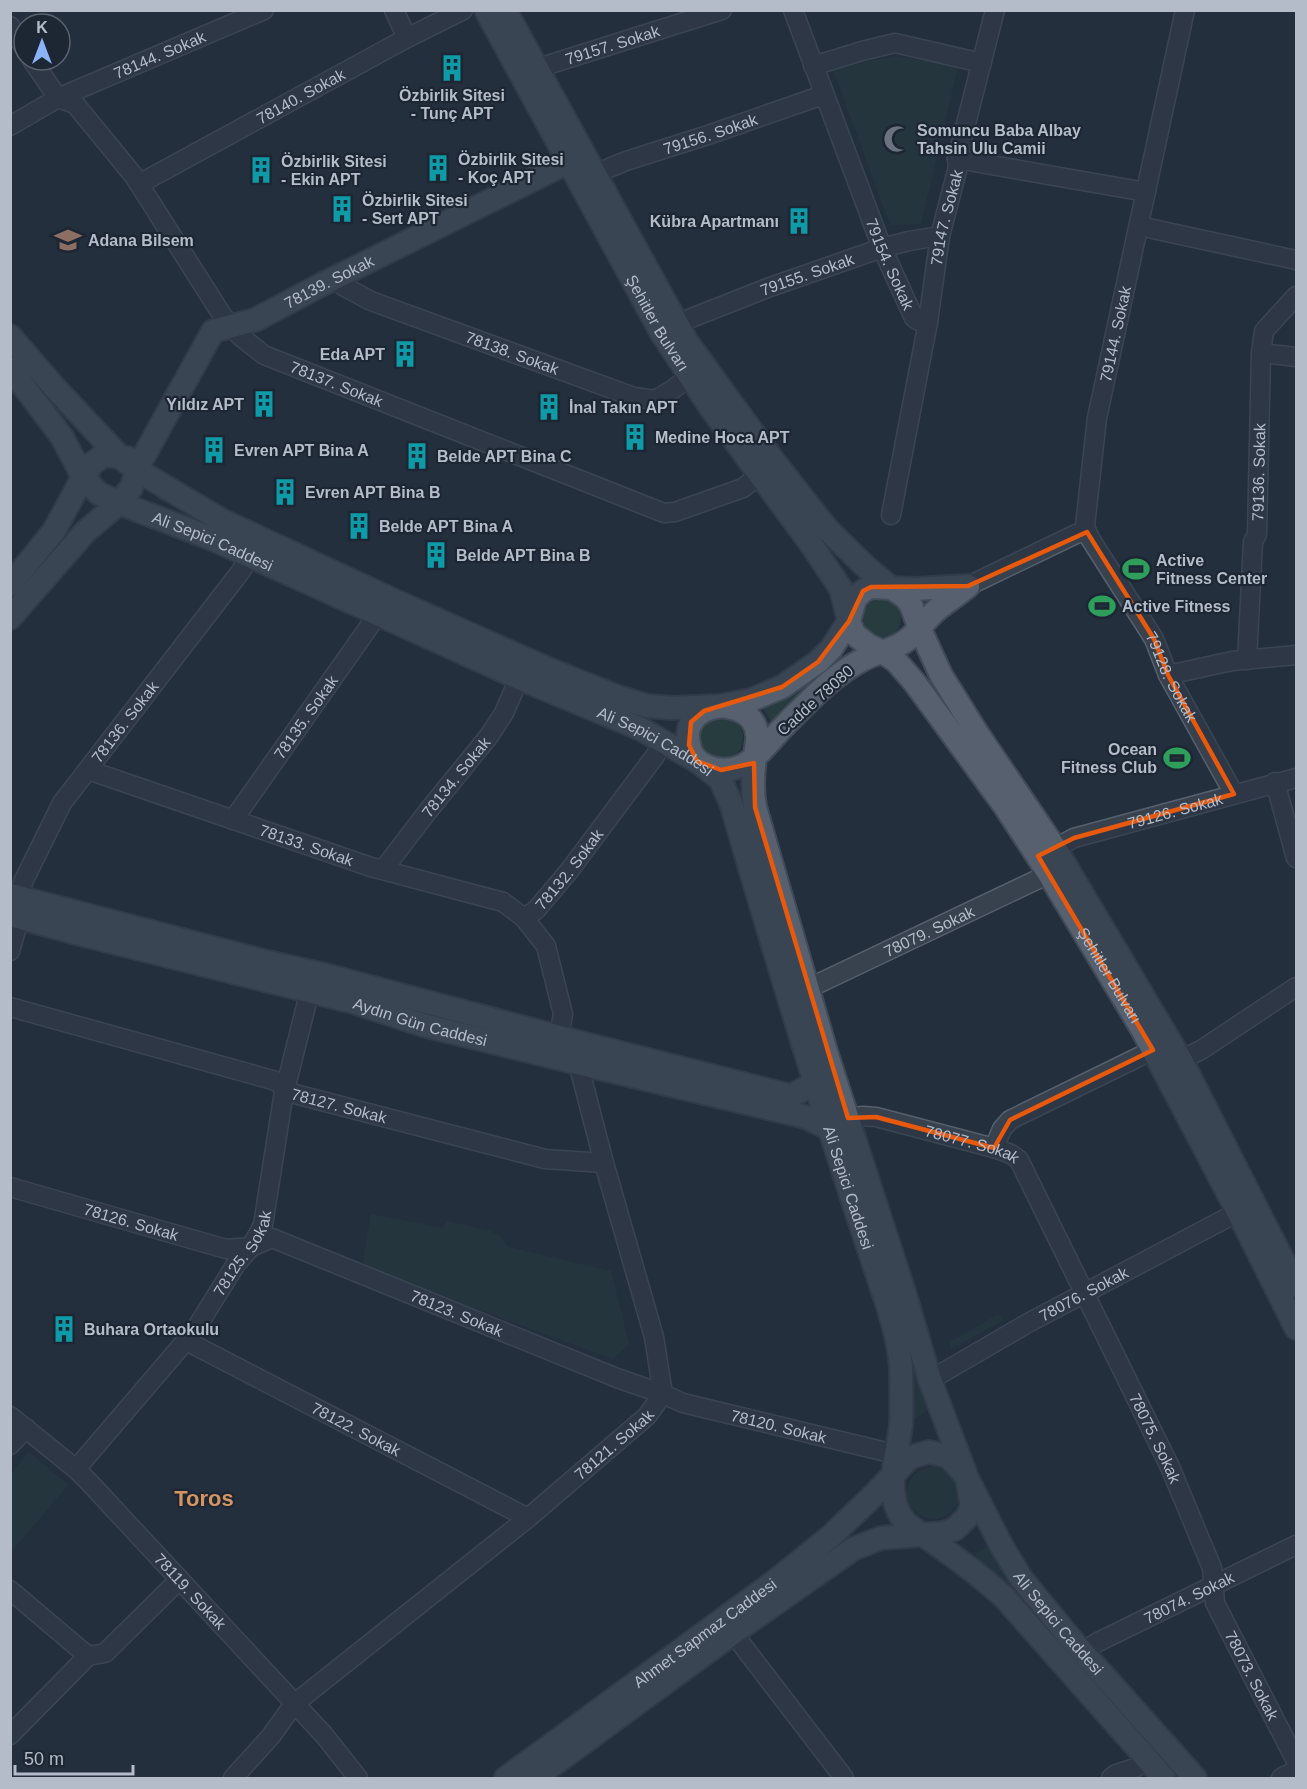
<svg xmlns="http://www.w3.org/2000/svg" width="1307" height="1789" viewBox="0 0 1307 1789" font-family="Arial,sans-serif">
<style>
.green{fill:#263c3f}
.lines{fill:none;stroke-linecap:round;stroke-linejoin:round}
.minor-casing{stroke:#565f6c;stroke-width:21}
.major-casing{stroke:#414a57;stroke-width:26}
.minor{stroke:#38414e;stroke-width:18}
.major{stroke:#56606e;stroke-width:22}
.marked{fill:none;stroke:#e8590c;stroke-width:4.5;stroke-linejoin:round}
.labels{text-anchor:middle;stroke-width:4.5;stroke-linejoin:round;paint-order:stroke}
.street-label{font-size:16px;fill:#b4bcc9;stroke:#1d2633}
.poi-label{font-size:16px;font-weight:bold;fill:#b4bcc9;stroke:#1d2633;text-anchor:start}
.district-label{font-size:22px;font-weight:bold;fill:#d59563;stroke:#1d2633}
</style>
<rect width="100%" height="100%" fill="#242f3e"/>
<g class="green">
<polygon points="895,56 958,66 921,224 890,225 833,69"/>
<circle cx="882" cy="618" r="19"/>
<polygon points="835,658 841,663 773,724 762,707"/>
<circle cx="721" cy="738" r="22"/>
<polygon points="843,1131 932,1408 914,1419 910,1419"/>
<polygon points="371,1214 443,1228 447,1221 490,1231 499,1235 508,1247 611,1271 629,1344 613,1359 362,1267"/>
<polygon points="997,1315 1002,1316 1002,1321 951,1349 950,1342"/>
<polygon points="29,1452 68,1485 11,1552 11,1474"/>
<circle cx="933" cy="1493" r="26"/>
<polygon points="989,1545 1062,1643 1059,1645 972,1557"/>
</g>
<g class="lines">
<defs>
<g id="minor">
<polyline points="394,10 407,38"/>
<path id="s1" d="M793,10L882,248L914,318L919,321L928,322L891,515"/>
<polyline points="10,26 24,47"/>
<path id="s2" d="M32,60L58,98L75,104L134,176L222,315L240,336L264,355L664,513L675,512L743,488L759,475"/>
<polyline points="813,66 862,51 895,43 982,63"/>
<path id="s3" d="M538,68L722,10"/>
<path id="s4" d="M10,126L58,98L264,10"/>
<polyline points="957,159 1146,192"/>
<path id="s5" d="M595,174L626,161L708,135L823,95"/>
<path id="s6" d="M139,184L407,38L463,10"/>
<polyline points="1139,226 1296,260"/>
<path id="s7" d="M339,277L343,286L371,301L634,397L655,400L672,390L689,377"/>
<path id="s8" d="M928,322L940,236L958,167L957,159L995,10"/>
<path id="s9" d="M676,324L770,287L882,248L909,241L940,236"/>
<polyline points="1261,353 1296,357"/>
<path id="s10" d="M1087,532L1091,540L1154,639L1168,675L1234,794"/>
<path id="s11" d="M968,586L1076,534L1087,532L1085,526L1097,418L1185,10"/>
<path id="s12" d="M1247,660L1253,542L1257,534L1261,353L1264,331L1296,296"/>
<polyline points="1168,675 1232,661 1296,655"/>
<path id="s13" d="M88,770L371,867L503,902L524,918"/>
<polyline points="1275,782 1296,858"/>
<path id="s14" d="M233,820L378,614"/>
<path id="s15" d="M1055,848L1074,838L1296,778"/>
<path id="s16" d="M383,870L428,811L489,736L504,713L519,678"/>
<path id="s17" d="M20,898L23,882L62,803L241,571L250,556"/>
<polyline points="10,951 16,930 23,917"/>
<path id="s18" d="M807,989L1049,874"/>
<path id="s19" d="M10,1007L276,1081L291,1093L545,1159L604,1163"/>
<path id="s20" d="M559,1036L563,1014L546,946L524,918L536,910L569,871L655,756L663,742"/>
<polyline points="1181,1060 1201,1050 1296,987"/>
<path id="s21" d="M848,1118L863,1116L876,1117L994,1148L1011,1154L1019,1160L1170,1467L1212,1568L1215,1603L1296,1761"/>
<polyline points="994,1148 1002,1129 1010,1120 1153,1050"/>
<path id="s22" d="M10,1187L226,1249L251,1247L272,1238L617,1378L663,1394L683,1403L882,1451L897,1452"/>
<path id="s23" d="M186,1340L196,1346L528,1518"/>
<path id="s24" d="M930,1380L1028,1323L1238,1212"/>
<path id="s25" d="M10,1416L76,1469L89,1482L324,1735L358,1778"/>
<polyline points="10,1445 26,1428"/>
<path id="s26" d="M76,1469L195,1330L236,1264L251,1247L263,1225L283,1098L307,1002L305,989"/>
<polyline points="10,1590 88,1656"/>
<polyline points="733,1633 844,1778"/>
<path id="s27" d="M1082,1652L1098,1642L1296,1545"/>
<polyline points="10,1735 88,1656 105,1653 179,1580"/>
<path id="s28" d="M233,1778L271,1736L294,1704L528,1518L647,1416L663,1394L654,1337L604,1163L578,1063"/>
<polyline points="1111,1778 1116,1774 1135,1768 1147,1760"/>
<polyline points="1281,1778 1296,1770"/>
</g>
<g id="major">
<path id="s29" d="M486,10L661,332L710,407L811,544L841,589L849,621L854,634L868,645L881,651L896,661L915,683L1004,805L1049,874L1142,1029L1238,1212L1296,1328"/>
<polyline points="505,10 687,342 772,459 828,530 867,568 890,587 905,597 911,605 919,627 941,675 977,733 1055,848 1181,1060 1296,1286"/>
<polyline points="10,336 55,388 120,457 137,470 221,520 395,601 548,669 618,697 647,706 672,708 720,706 751,700 782,687 818,662 831,649 849,621 855,599 863,591 871,587 915,589 968,586"/>
<path id="s30" d="M10,368L62,437L83,477L98,493L119,503L210,538L519,678L641,729L697,761L720,779L731,803C780,972 831,1139 888,1306C894,1326 900,1347 901,1368C901,1387 902,1405 901,1424C898,1454 882,1495 905,1522C914,1531 929,1538 939,1546C962,1562 983,1578 1004,1597L1164,1778"/>
<polyline points="10,585 54,531 83,477 93,463 104,455 127,458"/>
<path id="s31" d="M968,586C959,594 949,600 939,608C927,617 919,631 907,640C895,650 876,652 862,660C834,674 808,702 786,724C773,737 756,761 739,767C720,774 692,767 689,744C687,736 688,726 694,719C701,710 716,705 727,707C742,709 756,718 757,735C758,742 755,750 755,757C753,773 752,791 755,807L827,1055L905,1295L930,1380L967,1478L1001,1545L1021,1578L1070,1638L1195,1778"/>
<path id="s32" d="M10,618L85,532L119,503L131,488L140,463L213,331L255,320L319,286L568,162"/>
<polyline points="10,895 267,962 325,975 593,1046 791,1096 815,1083"/>
<path id="s33" d="M10,915L72,932L353,1002L423,1025L578,1063L806,1117L830,1129"/>
<path id="s34" d="M506,1778L774,1582L831,1536L875,1494L910,1457L929,1452L947,1456L955,1463L967,1478L972,1506L967,1517L955,1529L943,1533L881,1538L853,1549L733,1633L535,1778"/>
</g>
</defs>
<use href="#minor" class="minor-casing"/>
<use href="#major" class="major-casing"/>
<use href="#minor" class="minor"/>
<use href="#major" class="major"/>
</g>
<path d="M0 0H1307V1789H0ZM1087,532L1154,639L1168,675L1234,794L1074,838L1038,856L1153,1050L1010,1120L994,1148L876,1117L848,1118L755,807L754,763L721,770L697,761L689,745L691,722L704,711L782,687L818,662L849,621L863,591L871,587L968,586Z" fill="#242f3e" fill-opacity=".55" fill-rule="evenodd"/>
<path class="marked" d="M1087,532L1154,639L1168,675L1234,794L1074,838L1038,856L1153,1050L1010,1120L994,1148L876,1117L848,1118L755,807L754,763L721,770L697,761L689,745L691,722L704,711L782,687L818,662L849,621L863,591L871,587L968,586Z"/>
<defs>
<symbol id="building-bare" viewBox="-9 -9 18 18"><path d="M-4-6H4V6H1V3H-1V6H-4ZM-2.5-4.3h1.7v1.8h-1.7ZM.8-4.3h1.7v1.8H.8ZM-2.5-1h1.7V.8h-1.7ZM.8-1h1.7V.8H.8Z" fill="#0f9aa8" stroke="#1d2633" stroke-width="2.5" paint-order="stroke"/></symbol>
<symbol id="mosque-bare" viewBox="-9 -9 18 18"><path d="M3.5-4.9A6 6 0 1 0 3.5 4.9A5 5 0 1 1 3.5-4.9Z" fill="#6b7280" stroke="#1d2633" stroke-width="2.5" paint-order="stroke"/></symbol>
<symbol id="school-bare" viewBox="-9 -9 18 18"><path d="M0-5L7-2L0 1L-7-2ZM-4 1L0 2.5L4 1V4Q0 6-4 4Z" fill="#8d6e63" stroke="#1d2633" stroke-width="2.5" paint-order="stroke"/></symbol>
<symbol id="stadium-bare" viewBox="-9 -9 18 18"><path d="M0-5a6.5 5 0 1 0 0 10a6.5 5 0 1 0 0-10ZM-3.5-1.8h7v3.6h-7Z" fill="#2e9e5b" stroke="#1d2633" stroke-width="2.5" paint-order="stroke"/></symbol>
</defs>
<g fill-rule="evenodd">
<use href="#building-bare" x="433" y="49" width="38" height="38"/>
<use href="#mosque-bare" x="878" y="120" width="38" height="38"/>
<use href="#building-bare" x="419" y="149" width="38" height="38"/>
<use href="#building-bare" x="242" y="151" width="38" height="38"/>
<use href="#building-bare" x="323" y="190" width="38" height="38"/>
<use href="#building-bare" x="780" y="202" width="38" height="38"/>
<use href="#school-bare" x="49" y="221" width="38" height="38"/>
<use href="#building-bare" x="386" y="335" width="38" height="38"/>
<use href="#building-bare" x="245" y="385" width="38" height="38"/>
<use href="#building-bare" x="530" y="388" width="38" height="38"/>
<use href="#building-bare" x="616" y="418" width="38" height="38"/>
<use href="#building-bare" x="195" y="431" width="38" height="38"/>
<use href="#building-bare" x="398" y="437" width="38" height="38"/>
<use href="#building-bare" x="266" y="473" width="38" height="38"/>
<use href="#building-bare" x="340" y="507" width="38" height="38"/>
<use href="#building-bare" x="417" y="536" width="38" height="38"/>
<use href="#stadium-bare" x="1117" y="550" width="38" height="38"/>
<use href="#stadium-bare" x="1083" y="587" width="38" height="38"/>
<use href="#stadium-bare" x="1158" y="739" width="38" height="38"/>
<use href="#building-bare" x="45" y="1310" width="38" height="38"/>
</g>
<g class="labels">
<g class="street-label">
<text dy="6" stroke="none"><textPath href="#s3" startOffset="78">79157. Sokak</textPath></text>
<text dy="6" stroke="none"><textPath href="#s4" startOffset="166">78144. Sokak</textPath></text>
<text dy="6" stroke="none"><textPath href="#s6" startOffset="184">78140. Sokak</textPath></text>
<text dy="6" stroke="none"><textPath href="#s5" startOffset="122">79156. Sokak</textPath></text>
<text dy="6" stroke="none"><textPath href="#s8" startOffset="106">79147. Sokak</textPath></text>
<text dy="6" stroke="none"><textPath href="#s1" startOffset="272">79154. Sokak</textPath></text>
<text dy="6" stroke="none"><textPath href="#s9" startOffset="140">79155. Sokak</textPath></text>
<text dy="6" stroke="none"><textPath href="#s32" startOffset="482">78139. Sokak</textPath></text>
<text dy="6" stroke="none"><textPath href="#s29" startOffset="357">Şehitler Bulvarı</textPath></text>
<text dy="6" stroke="none"><textPath href="#s11" startOffset="332">79144. Sokak</textPath></text>
<text dy="6" stroke="none"><textPath href="#s7" startOffset="192">78138. Sokak</textPath></text>
<text dy="6" stroke="none"><textPath href="#s2" startOffset="458">78137. Sokak</textPath></text>
<text dy="6" stroke="none"><textPath href="#s12" startOffset="189">79136. Sokak</textPath></text>
<text dy="6" stroke="none"><textPath href="#s30" startOffset="278">Ali Sepici Caddesi</textPath></text>
<text dy="6" stroke="none"><textPath href="#s10" startOffset="168">79128. Sokak</textPath></text>
<text transform="translate(815 700) rotate(-42)" y="6">Cadde 78080</text>
<text dy="6" stroke="none"><textPath href="#s14" startOffset="126">78135. Sokak</textPath></text>
<text dy="6" stroke="none"><textPath href="#s17" startOffset="207">78136. Sokak</textPath></text>
<text dy="6" stroke="none"><textPath href="#s30" startOffset="764">Ali Sepici Caddesi</textPath></text>
<text dy="6" stroke="none"><textPath href="#s16" startOffset="118">78134. Sokak</textPath></text>
<text dy="6" stroke="none"><textPath href="#s15" startOffset="126">79126. Sokak</textPath></text>
<text dy="6" stroke="none"><textPath href="#s13" startOffset="231">78133. Sokak</textPath></text>
<text dy="6" stroke="none"><textPath href="#s20" startOffset="195">78132. Sokak</textPath></text>
<text dy="6" stroke="none"><textPath href="#s18" startOffset="135">78079. Sokak</textPath></text>
<text dy="6" stroke="none"><textPath href="#s29" startOffset="1158">Şehitler Bulvarı</textPath></text>
<text dy="6" stroke="none"><textPath href="#s33" startOffset="424">Aydın Gün Caddesi</textPath></text>
<text dy="6" stroke="none"><textPath href="#s19" startOffset="345">78127. Sokak</textPath></text>
<text dy="6" stroke="none"><textPath href="#s21" startOffset="128">78077. Sokak</textPath></text>
<text dy="6" stroke="none"><textPath href="#s30" startOffset="1268">Ali Sepici Caddesi</textPath></text>
<text dy="6" stroke="none"><textPath href="#s22" startOffset="126">78126. Sokak</textPath></text>
<text dy="6" stroke="none"><textPath href="#s26" startOffset="274">78125. Sokak</textPath></text>
<text dy="6" stroke="none"><textPath href="#s24" startOffset="176">78076. Sokak</textPath></text>
<text dy="6" stroke="none"><textPath href="#s22" startOffset="472">78123. Sokak</textPath></text>
<text dy="6" stroke="none"><textPath href="#s22" startOffset="814">78120. Sokak</textPath></text>
<text dy="6" stroke="none"><textPath href="#s23" startOffset="192">78122. Sokak</textPath></text>
<text dy="6" stroke="none"><textPath href="#s21" startOffset="488">78075. Sokak</textPath></text>
<text dy="6" stroke="none"><textPath href="#s28" startOffset="508">78121. Sokak</textPath></text>
<text dy="6" stroke="none"><textPath href="#s25" startOffset="252">78119. Sokak</textPath></text>
<text dy="6" stroke="none"><textPath href="#s27" startOffset="120">78074. Sokak</textPath></text>
<text dy="6" stroke="none"><textPath href="#s31" startOffset="1414">Ali Sepici Caddesi</textPath></text>
<text dy="6" stroke="none"><textPath href="#s34" startOffset="246">Ahmet Sapmaz Caddesi</textPath></text>
<text dy="6" stroke="none"><textPath href="#s21" startOffset="746">78073. Sokak</textPath></text>
</g>
<g class="poi-label">
<text x="452" y="101" text-anchor="middle">Özbirlik Sitesi<tspan x="452" dy="18">- Tunç APT</tspan></text>
<text x="917" y="136">Somuncu Baba Albay<tspan x="917" dy="18">Tahsin Ulu Camii</tspan></text>
<text x="458" y="165">Özbirlik Sitesi<tspan x="458" dy="18">- Koç APT</tspan></text>
<text x="281" y="167">Özbirlik Sitesi<tspan x="281" dy="18">- Ekin APT</tspan></text>
<text x="362" y="206">Özbirlik Sitesi<tspan x="362" dy="18">- Sert APT</tspan></text>
<text x="779" y="227" text-anchor="end">Kübra Apartmanı</text>
<text x="88" y="246">Adana Bilsem</text>
<text x="385" y="360" text-anchor="end">Eda APT</text>
<text x="244" y="410" text-anchor="end">Yıldız APT</text>
<text x="569" y="413">İnal Takın APT</text>
<text x="655" y="443">Medine Hoca APT</text>
<text x="234" y="456">Evren APT Bina A</text>
<text x="437" y="462">Belde APT Bina C</text>
<text x="305" y="498">Evren APT Bina B</text>
<text x="379" y="532">Belde APT Bina A</text>
<text x="456" y="561">Belde APT Bina B</text>
<text x="1156" y="566">Active<tspan x="1156" dy="18">Fitness Center</tspan></text>
<text x="1122" y="612">Active Fitness</text>
<text x="1157" y="755" text-anchor="end">Ocean<tspan x="1157" dy="18">Fitness Club</tspan></text>
<text x="84" y="1335">Buhara Ortaokulu</text>
</g>
<g class="district-label">
<text x="204" y="1506">Toros</text>
</g>
</g>
<rect width="1307" height="1789" fill="none" stroke="#b4bcc9" stroke-width="24"/>
<g transform="translate(42 42)"><circle r="28" fill="#1d2633" stroke="#59626f" stroke-width="1.5"/>
<path d="M0-4.5L10 22L0 15L-10 22Z" fill="#8ab4f8"/>
<text y="-9" font-size="16" font-weight="bold" text-anchor="middle" fill="#b4bcc9">K</text>
</g>
<path d="M15 1765v9h118v-9" fill="none" stroke="#b4bcc9" stroke-width="3"/>
<text x="24" y="1765" font-size="18" fill="#b4bcc9" stroke="#1d2633" stroke-width="4.5" paint-order="stroke">50 m</text>
</svg>
